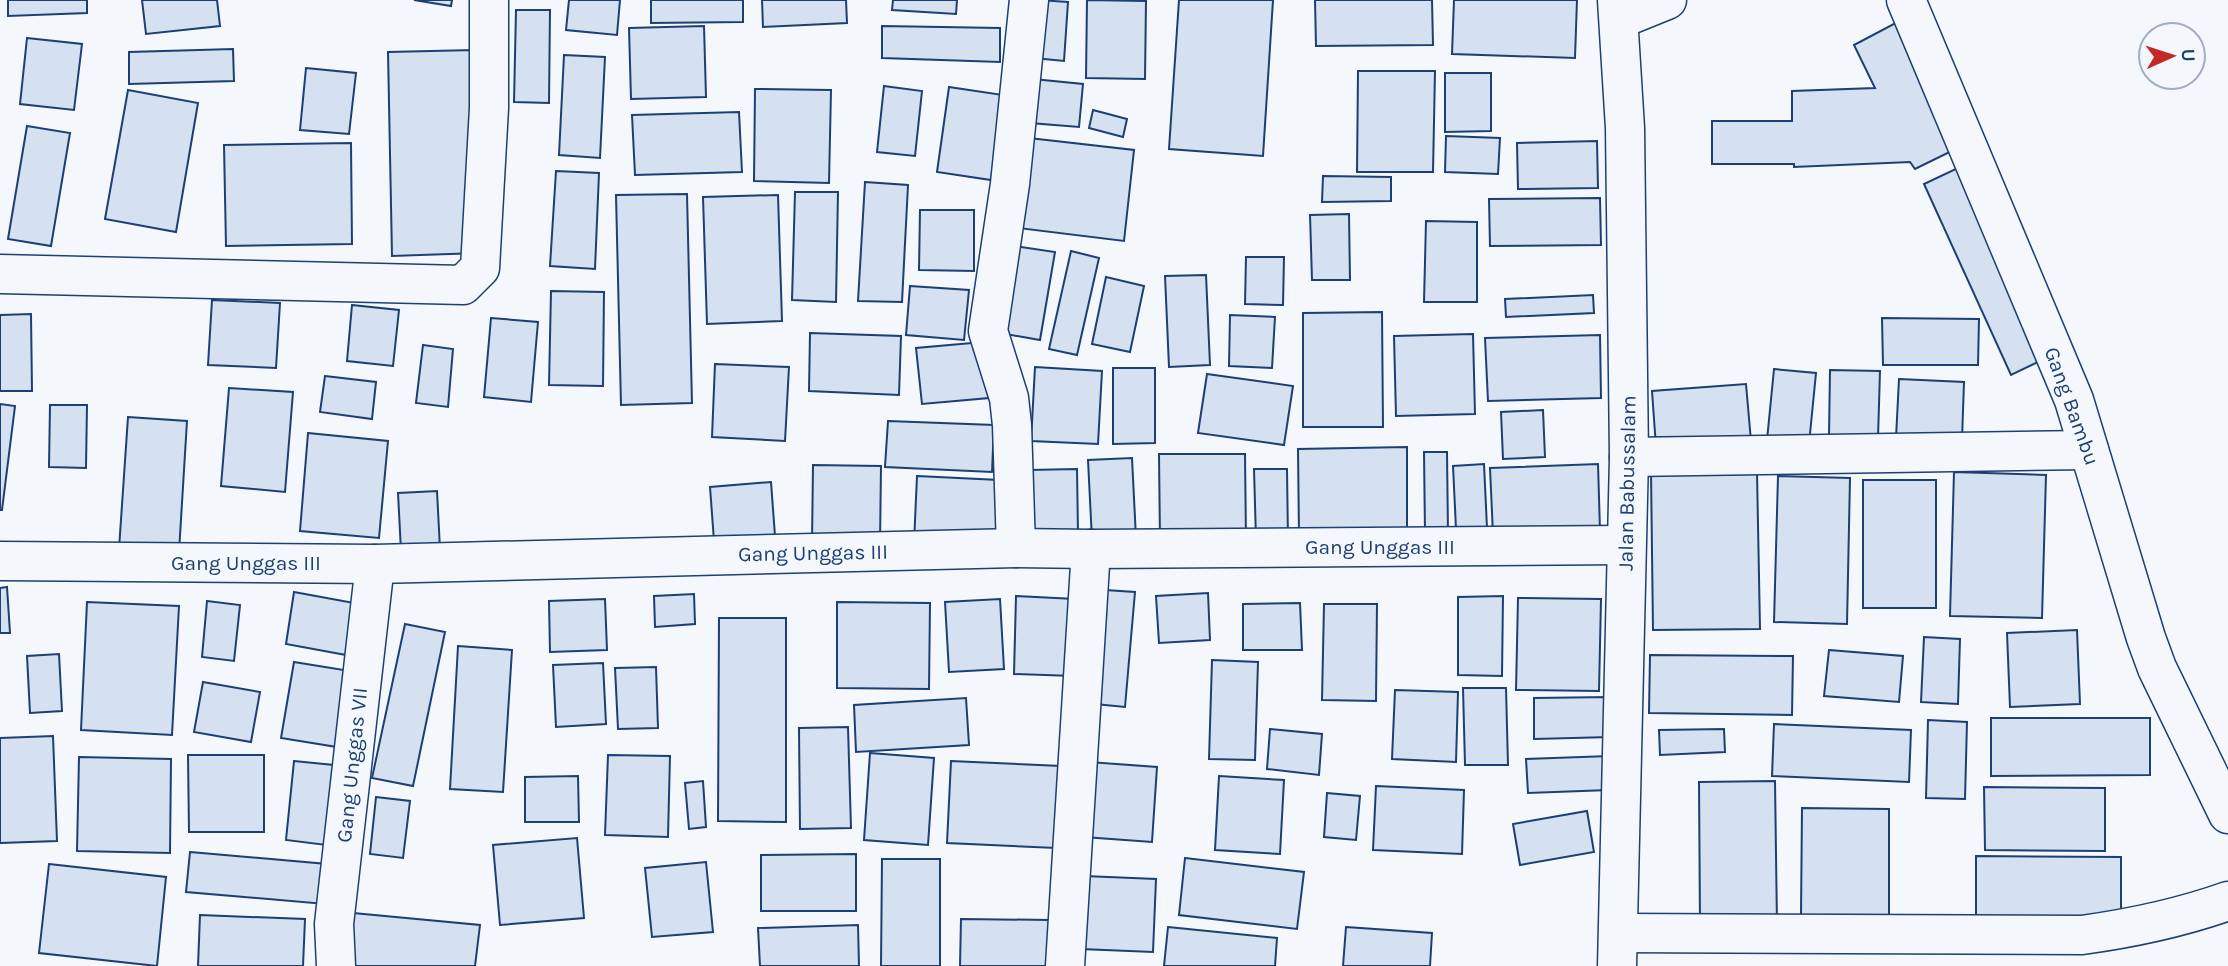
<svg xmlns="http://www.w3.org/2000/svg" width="2228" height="966" viewBox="0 0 2228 966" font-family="Karla,sans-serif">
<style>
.building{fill:#d5e0f0;stroke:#1d3f73;stroke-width:2}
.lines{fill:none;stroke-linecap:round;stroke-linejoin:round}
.minor-casing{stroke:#1d3f73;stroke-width:41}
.minor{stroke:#f4f7fb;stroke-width:38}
.labels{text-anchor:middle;stroke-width:5;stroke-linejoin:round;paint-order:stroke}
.street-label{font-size:21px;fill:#1d3f73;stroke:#f4f7fb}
</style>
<rect width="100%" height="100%" fill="#f4f7fb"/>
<g class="building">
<polygon points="8,0 87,0 87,13 8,16"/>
<polygon points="142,0 217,0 220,26 146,34"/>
<polygon points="414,0 452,0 451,6"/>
<polygon points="569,0 620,0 617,35 566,30"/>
<polygon points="651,0 743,0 743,22 651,23"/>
<polygon points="762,0 846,0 847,23 763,27"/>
<polygon points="893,0 957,0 956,14 892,10"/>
<polygon points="1039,0 1068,2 1064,61 1034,58"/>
<polygon points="1087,0 1146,1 1145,79 1086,78"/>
<polygon points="1179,0 1273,0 1263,156 1169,149"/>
<polygon points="1315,0 1432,0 1433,45 1316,46"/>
<polygon points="1454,0 1577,0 1575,58 1452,54"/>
<polygon points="516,10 550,10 549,103 514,102"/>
<polygon points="1905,18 1966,144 1915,169 1910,162 1794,167 1794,164 1712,164 1712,121 1792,121 1792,91 1875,88 1854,45"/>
<polygon points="704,26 706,97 631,99 629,28"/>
<polygon points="882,26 1000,28 1000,62 882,58"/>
<polygon points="27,38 82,44 74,110 20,104"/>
<polygon points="233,49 234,81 129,84 129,52"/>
<polygon points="474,50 479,253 392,256 388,52"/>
<polygon points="564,55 605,57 600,158 559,155"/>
<polygon points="306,68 356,73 349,134 300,130"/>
<polygon points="1358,71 1435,71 1433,172 1357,172"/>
<polygon points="1445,73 1491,73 1491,131 1445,132"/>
<polygon points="1033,79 1083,84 1079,127 1030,123"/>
<polygon points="884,86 922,91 915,156 877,152"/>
<polygon points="949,87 1003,95 991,180 937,172"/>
<polygon points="755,89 831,90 829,183 754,181"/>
<polygon points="128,90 198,103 176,232 105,219"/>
<polygon points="1093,110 1127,119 1123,137 1089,128"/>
<polygon points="739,112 742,172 635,175 632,115"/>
<polygon points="27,126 70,133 51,246 8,239"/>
<polygon points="1446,136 1500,138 1498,174 1445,172"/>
<polygon points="1029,138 1134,150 1124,241 1018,228"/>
<polygon points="1597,141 1598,188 1518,189 1517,143"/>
<polygon points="351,143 352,244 226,246 224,145"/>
<polygon points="1962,166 2050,356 2011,375 1924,184"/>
<polygon points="556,171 599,173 595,269 550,266"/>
<polygon points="1323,176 1391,177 1391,201 1322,202"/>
<polygon points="865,182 908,185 902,302 858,301"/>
<polygon points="795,192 838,192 836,302 792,300"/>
<polygon points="687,194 692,403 621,405 616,195"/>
<polygon points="778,195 782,321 707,324 703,197"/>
<polygon points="1600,198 1601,245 1490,246 1489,199"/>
<polygon points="920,210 974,210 974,271 919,270"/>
<polygon points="1349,214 1350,280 1312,280 1310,215"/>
<polygon points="1426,221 1477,222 1477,302 1424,302"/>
<polygon points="1014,246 1055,252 1040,340 1000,333"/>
<polygon points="1071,251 1099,258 1077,355 1049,349"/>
<polygon points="1246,257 1284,257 1283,305 1245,304"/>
<polygon points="1206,275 1210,365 1169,367 1165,276"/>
<polygon points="1106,277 1144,286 1130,352 1092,344"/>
<polygon points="910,286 969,290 964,340 906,335"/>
<polygon points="551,291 604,292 603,386 549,385"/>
<polygon points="1593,295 1594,313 1506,317 1505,299"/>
<polygon points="212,300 280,303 276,368 208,365"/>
<polygon points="352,305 399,310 393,366 347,361"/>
<polygon points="1382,312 1383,427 1303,427 1303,313"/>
<polygon points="31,314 32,391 0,391 0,315"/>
<polygon points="1230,315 1275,317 1272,368 1229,366"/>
<polygon points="491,318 538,322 531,402 484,397"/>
<polygon points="1882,318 1979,319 1978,365 1883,365"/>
<polygon points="810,333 901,336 899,395 809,391"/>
<polygon points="1473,334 1475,414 1396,416 1394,336"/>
<polygon points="1600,335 1601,398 1488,401 1485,338"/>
<polygon points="983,342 989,398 922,404 916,348"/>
<polygon points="423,345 453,349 448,407 416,403"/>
<polygon points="715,364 789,367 785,441 712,437"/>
<polygon points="1035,367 1102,371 1098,444 1031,441"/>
<polygon points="1113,368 1155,368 1155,443 1113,444"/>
<polygon points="1774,369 1816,373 1809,444 1767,440"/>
<polygon points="1830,370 1880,371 1878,438 1829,436"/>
<polygon points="1207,374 1293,386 1284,445 1198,433"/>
<polygon points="325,376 376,382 372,419 320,412"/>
<polygon points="1899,379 1964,382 1962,440 1896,438"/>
<polygon points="1746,384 1751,441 1656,447 1652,391"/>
<polygon points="229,388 293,392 285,492 221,486"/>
<polygon points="0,404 15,406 2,510 0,510"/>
<polygon points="50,405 87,405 86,468 49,467"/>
<polygon points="1543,410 1545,457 1503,459 1501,412"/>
<polygon points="128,417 187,421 179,552 119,549"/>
<polygon points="888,421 994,425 992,472 885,467"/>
<polygon points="308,433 388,441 379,538 300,531"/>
<polygon points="1407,447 1407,534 1299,536 1298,449"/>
<polygon points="1424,452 1447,452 1448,533 1425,533"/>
<polygon points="1159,454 1245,454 1246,540 1160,541"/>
<polygon points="1132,458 1136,538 1092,540 1088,460"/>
<polygon points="1484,464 1487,528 1456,529 1453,466"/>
<polygon points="1598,464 1600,531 1493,535 1490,468"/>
<polygon points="813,465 881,466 880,544 812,543"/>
<polygon points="1077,469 1078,533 1030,534 1029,470"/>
<polygon points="1254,469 1287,469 1288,540 1256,540"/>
<polygon points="1651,472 1757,472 1760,629 1653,630"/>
<polygon points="1954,472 2046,475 2042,618 1950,616"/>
<polygon points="917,476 999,480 996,547 914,543"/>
<polygon points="1778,476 1850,478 1847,624 1774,622"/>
<rect x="1863" y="480" width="73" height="128"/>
<polygon points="771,482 775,536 714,541 710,487"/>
<polygon points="437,491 440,549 401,551 398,493"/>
<polygon points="7,587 10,633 0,633 0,588"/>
<polygon points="1105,590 1135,592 1125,707 1095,704"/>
<polygon points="294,592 365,605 357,657 286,644"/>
<polygon points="1208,593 1210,640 1159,643 1156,596"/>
<polygon points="694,594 695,624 655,627 654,596"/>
<polygon points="1016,596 1075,599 1073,676 1014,674"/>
<polygon points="1503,596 1502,676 1458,675 1458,597"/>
<polygon points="1518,598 1601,599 1599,691 1516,690"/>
<polygon points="605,599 607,650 550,652 549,601"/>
<polygon points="1000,599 1004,669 949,672 945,602"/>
<polygon points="207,601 240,605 234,661 202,657"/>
<polygon points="87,602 179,606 172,735 81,730"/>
<polygon points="837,602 930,603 929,689 837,688"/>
<polygon points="1300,603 1302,650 1243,650 1243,604"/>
<polygon points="1324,604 1377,604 1376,701 1322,700"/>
<polygon points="719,618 786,618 786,822 718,821"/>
<polygon points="405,624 445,632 413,786 372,778"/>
<polygon points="2077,630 2080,704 2010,707 2007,633"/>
<polygon points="1924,637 1960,639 1958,704 1921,702"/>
<polygon points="458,646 512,650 503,792 450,789"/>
<polygon points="1829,650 1903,656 1899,702 1824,696"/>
<polygon points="59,654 62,711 30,713 27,656"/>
<polygon points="1650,655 1793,656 1792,715 1649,713"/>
<polygon points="1212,660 1258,662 1255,760 1209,759"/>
<polygon points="294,662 350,671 337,747 281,738"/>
<polygon points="603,663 606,724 556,727 553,665"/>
<polygon points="656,667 658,728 618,729 615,668"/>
<polygon points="203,682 260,692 251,742 194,732"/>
<polygon points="1463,688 1506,688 1508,765 1465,765"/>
<polygon points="1395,690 1458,692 1456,762 1392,759"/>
<polygon points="1610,697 1611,737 1534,739 1534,698"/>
<polygon points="966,698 969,745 856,752 854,705"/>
<polygon points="1991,718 2150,718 2150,775 1991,776"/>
<polygon points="1928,720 1967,722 1965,799 1926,798"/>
<polygon points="1774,724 1911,730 1909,782 1772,776"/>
<polygon points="848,727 851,828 800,829 799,728"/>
<polygon points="1270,729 1322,734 1319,775 1267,769"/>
<polygon points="1724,729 1725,752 1660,755 1659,730"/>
<polygon points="53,736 57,841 0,843 0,738"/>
<polygon points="870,753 934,758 928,845 864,840"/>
<polygon points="188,755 264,755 264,832 189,832"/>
<polygon points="608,755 670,756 668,837 605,835"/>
<polygon points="1609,756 1609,790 1528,793 1526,759"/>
<polygon points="79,757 171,759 170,853 77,851"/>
<polygon points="294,761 334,765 326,845 286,840"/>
<polygon points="951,761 1061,766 1056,848 947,843"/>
<polygon points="1089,762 1157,767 1152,842 1084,837"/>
<polygon points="578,776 579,822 525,822 525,777"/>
<polygon points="1219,776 1284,780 1280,854 1215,850"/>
<polygon points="703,781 706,827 689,829 685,783"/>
<polygon points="1775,781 1777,926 1700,926 1699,782"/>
<polygon points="1376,786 1464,790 1462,854 1373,850"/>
<polygon points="1984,787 2105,788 2105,851 1985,850"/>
<polygon points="1327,793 1360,796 1356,840 1324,837"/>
<polygon points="376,797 410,801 403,858 370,854"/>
<polygon points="1802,808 1889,809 1889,915 1801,915"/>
<polygon points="1587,811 1594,852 1520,865 1513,824"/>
<polygon points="577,838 584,918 500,925 493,845"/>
<polygon points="190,852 327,864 325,904 186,892"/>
<polygon points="856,854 856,911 761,911 761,855"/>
<polygon points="1976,856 2121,857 2121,921 1976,919"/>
<polygon points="1185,858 1304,872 1297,929 1179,915"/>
<polygon points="882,859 940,859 940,966 881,966"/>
<polygon points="706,862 713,932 652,937 645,868"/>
<polygon points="49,864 166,877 157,966 39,953"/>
<polygon points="1084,876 1156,879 1153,952 1081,949"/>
<polygon points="353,913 480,925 475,966 347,966"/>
<polygon points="200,915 305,919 303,966 198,966"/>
<polygon points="961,919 1050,920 1049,966 960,966"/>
<polygon points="858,925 859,966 760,966 758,928"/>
<polygon points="1168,927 1277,938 1275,966 1164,966"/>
<polygon points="1346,927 1432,933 1430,966 1343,966"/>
</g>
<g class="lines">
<defs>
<g id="minor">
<polyline points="1617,0 1625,128 1629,457 1617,966"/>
<polyline points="1906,0 2074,400 2146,638 2157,668 2228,814"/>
<polyline points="1620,19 1667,0"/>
<polyline points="0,274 463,285 480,268 489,108 489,0"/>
<polyline points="1629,457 2089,450"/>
<polyline points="1016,548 1012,425 1009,398 988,331 1010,184 1029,0"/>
<polyline points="0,561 375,564 1016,548 1091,549 1626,545"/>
<path d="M1619,933L2082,935C2133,928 2180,918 2228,901"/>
<polyline points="336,966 334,924 375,564"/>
<polyline points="1065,966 1091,549"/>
</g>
</defs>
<use href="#minor" class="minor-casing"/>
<use href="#minor" class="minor"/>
</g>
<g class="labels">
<g class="street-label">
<text transform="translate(2072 406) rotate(70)" y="7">Gang Bambu</text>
<text transform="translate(1627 483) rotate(-89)" y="7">Jalan Babussalam</text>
<text x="1380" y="554">Gang Unggas III</text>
<text transform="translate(813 553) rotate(-1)" y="7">Gang Unggas III</text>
<text x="246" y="570">Gang Unggas III</text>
<text transform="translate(352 765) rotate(-84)" y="7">Gang Unggas VII</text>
</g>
</g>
<g transform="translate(2172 56) rotate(87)"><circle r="33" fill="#f4f7fb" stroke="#9eadc5" stroke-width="2"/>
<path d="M0-5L12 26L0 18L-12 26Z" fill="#c62828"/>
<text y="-10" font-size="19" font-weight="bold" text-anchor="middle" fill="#1d3f73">U</text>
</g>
</svg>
